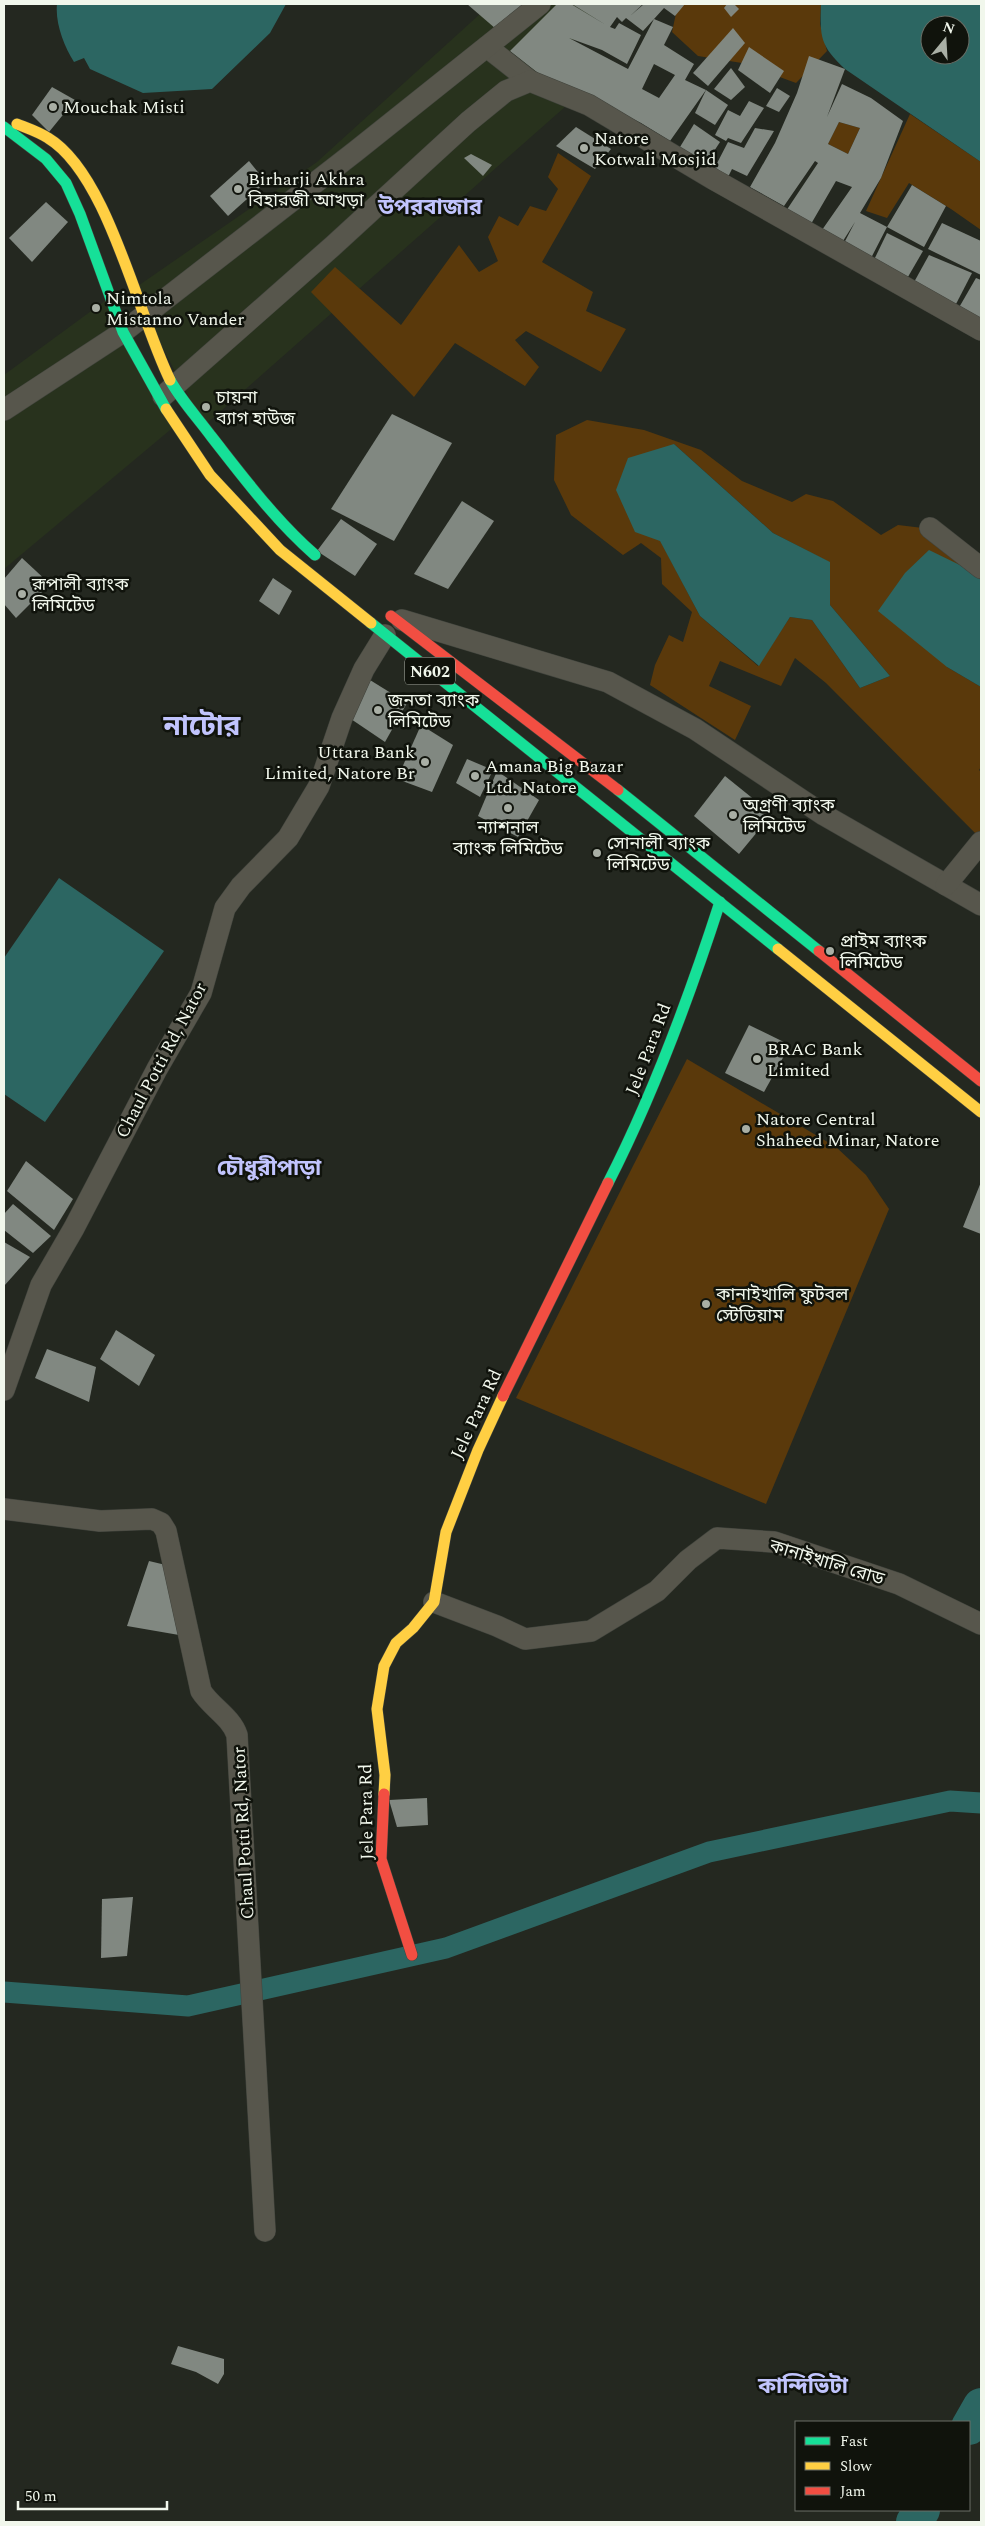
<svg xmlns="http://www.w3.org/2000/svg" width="985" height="2526" viewBox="0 0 985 2526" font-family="Spectral,'Noto Sans Bengali',serif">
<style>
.built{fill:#28321d}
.green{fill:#5a390b;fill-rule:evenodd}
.water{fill:#2c6662;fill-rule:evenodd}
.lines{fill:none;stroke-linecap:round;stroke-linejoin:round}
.canal{stroke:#2c6662;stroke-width:21}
.river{stroke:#2c6662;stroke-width:36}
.building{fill:#818881;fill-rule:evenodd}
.street-casing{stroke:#41443d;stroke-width:22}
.fast-casing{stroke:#41443d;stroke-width:12}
.slow-casing{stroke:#41443d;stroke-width:12}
.jam-casing{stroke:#41443d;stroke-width:12}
.street{stroke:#57564c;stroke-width:21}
.fast{stroke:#16e098;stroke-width:11}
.slow{stroke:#ffcf43;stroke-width:11}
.jam{stroke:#f24e42;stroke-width:11}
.poi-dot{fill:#a9afa5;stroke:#10130c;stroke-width:2}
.labels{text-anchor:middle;stroke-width:5;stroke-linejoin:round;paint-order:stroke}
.shield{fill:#10130c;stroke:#aeb3a9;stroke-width:1}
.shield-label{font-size:16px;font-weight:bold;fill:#f1f7ec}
.poi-label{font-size:18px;fill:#f1f7ec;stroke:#10130c;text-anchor:start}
.street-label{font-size:18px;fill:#f1f7ec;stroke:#10130c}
.district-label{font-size:22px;font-weight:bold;fill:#c1c4fd;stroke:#10130c}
.town-label{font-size:28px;font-weight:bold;fill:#c1c4fd;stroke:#10130c}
</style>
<rect width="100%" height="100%" fill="#242820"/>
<g class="built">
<polygon points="491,4 610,4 531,81 574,99 204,426 132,290 317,162"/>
<polygon points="113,295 176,425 4,569 4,375"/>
</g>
<g class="green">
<polygon points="678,4 821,4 820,24 827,51 796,83 742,63 698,56 672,32"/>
<polygon points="910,114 981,162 981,230 951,209 909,183 887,218 866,211"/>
<polygon points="839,122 860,128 848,154 828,144"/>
<polygon points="558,153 591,176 542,262 593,292 586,311 626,329 601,372 526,331 515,340 539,367 525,386 455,343 414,397 311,292 335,267 401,325 459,245 479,272 498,261 488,237 499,216 518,226 530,206 546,211 558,189 548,177"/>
<path d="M587,420L644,430L701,450L742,481L792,502L806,494L833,501L881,535L898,525L923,528L981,571V580L966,568L947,667L981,687V767L979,770L981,772V834L979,837L826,683L795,658L781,686L720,661L709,686L751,706L735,740L650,685L655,665L669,635L683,642L692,612L662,584L661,558L641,543L623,555L571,515L554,480L556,435ZM674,444L773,533L829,562L830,605L890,676L860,688L812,620L790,617L758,666L700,616L660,540Z"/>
<polygon points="687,1059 836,1147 866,1175 889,1209 766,1504 516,1398"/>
</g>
<g class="water">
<path d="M57,4H286L270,33L212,89L143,93L90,69L84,58L74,62C64,46 55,23 57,4Z"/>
<path d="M821,4H981V162L845,69C820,45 820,38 821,4ZM930,25H960V55H930Z"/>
<polygon points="674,444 773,533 830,562 830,605 890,676 860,688 812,620 790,617 759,666 700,616 660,541 635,532 616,490 628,458"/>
<polygon points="929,550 966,568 981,580 981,687 947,667 878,611 905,573"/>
<polygon points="59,878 164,951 45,1122 4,1094 4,958"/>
</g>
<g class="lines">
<polyline class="canal" points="4,1992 188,2006 446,1948 709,1852 950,1801 981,1803"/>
<g class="river">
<polyline points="969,2427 981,2406"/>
<polyline points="914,2522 922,2510"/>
</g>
</g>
<g class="building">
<polygon points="467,4 530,4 496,29"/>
<path d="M557,4H571L606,25L572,4H643L630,16L644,4H685L675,16L664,8L654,19L673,27L664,45L694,64L685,80L706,90L670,141L641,123L538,73L510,51ZM617,17L622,22L626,18L643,31L654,19L628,69L569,38L602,50L627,64L641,35L619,23L615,29L610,27ZM654,64L675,75L659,98L642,89Z"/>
<polygon points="727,4 734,4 739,9 731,17 724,8"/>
<polygon points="733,28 745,43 708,86 693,73"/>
<polygon points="749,47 784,71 770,93 738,70"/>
<path d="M809,56L845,69L827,117L842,84L871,98L903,121L881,178L860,213L887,227L912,185L946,206L924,247L887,227L869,262L842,247L855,222L843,241L822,230L852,187L836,181L811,224L786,211L818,163L815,161L784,206L750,187L775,143L797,93ZM839,122L860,128L848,154L828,144Z"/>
<polygon points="731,68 745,87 731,100 714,89"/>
<polygon points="52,87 75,100 49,132 32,115"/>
<polygon points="777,88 790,96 779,112 766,106"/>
<polygon points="706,90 728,105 715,125 695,113"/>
<polygon points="749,101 764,108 741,143 728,138 726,141 715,135 728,110 740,116"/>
<polygon points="694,124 720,142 705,165 680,147"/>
<polygon points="576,127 611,149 595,169 556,146"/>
<polygon points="755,128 774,131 747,176 732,169 728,177 714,169 728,142 744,148"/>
<polygon points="471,154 492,165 483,176 464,158"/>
<polygon points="249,161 266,182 228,216 210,196"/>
<polygon points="46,202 68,222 32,262 9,238"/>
<polygon points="942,223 981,241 981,275 928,249"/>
<polygon points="887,233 923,251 905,282 872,264"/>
<polygon points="929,255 972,273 956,304 913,284"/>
<polygon points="976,278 981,280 981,324 957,311"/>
<polygon points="392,414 452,443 394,541 331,509"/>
<polygon points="462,501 494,521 448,589 414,574"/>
<polygon points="341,519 377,544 355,576 317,551"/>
<polygon points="22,558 50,584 16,618 4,604 4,579"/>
<polygon points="273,578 292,591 279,615 259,601"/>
<polygon points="370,680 407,703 385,742 348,717"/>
<polygon points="421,725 453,745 432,792 397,779"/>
<polygon points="467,759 493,770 480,797 456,783"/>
<polygon points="497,771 539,800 518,837 478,816"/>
<polygon points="725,776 772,814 739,854 694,816"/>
<polygon points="749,1025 790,1045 764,1092 725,1073"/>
<polygon points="26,1161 73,1199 54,1230 7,1191"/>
<polygon points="981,1182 981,1234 963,1227"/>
<polygon points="13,1204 51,1236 33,1253 4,1230 4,1214"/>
<polygon points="4,1242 30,1257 4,1286"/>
<polygon points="116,1330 155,1355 139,1386 100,1359"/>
<polygon points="47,1349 96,1367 89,1402 35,1378"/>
<polygon points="149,1561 170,1566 179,1635 127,1626"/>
<polygon points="427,1798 428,1825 397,1827 389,1800"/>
<polygon points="133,1897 127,1956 101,1958 102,1899"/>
<polygon points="178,2346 224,2359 224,2374 218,2384 196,2372 171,2364"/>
</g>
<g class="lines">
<defs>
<g id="street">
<polyline points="487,47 530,81"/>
<polyline points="163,396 334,245 468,122 506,91 530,81 589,105 713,179 981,330"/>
<polyline points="4,410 123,332 356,151 540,4"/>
<polyline points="930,528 981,568"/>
<polyline points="402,620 608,682 695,729 824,815 981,905"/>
<polyline points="946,885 981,842"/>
<polyline points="4,1390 41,1285 74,1228 157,1069 201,993 225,908 241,886 288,838 319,786 342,718 364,669 385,635"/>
<path d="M4,1509L100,1521L152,1519L161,1523L166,1531L201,1691C211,1707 231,1717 237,1735L265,2231"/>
<polyline points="434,1602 497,1626 525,1639 591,1631 657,1591 688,1560 717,1538 774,1542 899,1584 981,1624"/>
</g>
<g id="fast">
<polyline points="4,127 46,159 66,183 80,214 123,332 166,409"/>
<path d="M170,380C181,400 197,417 211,436C244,478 275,520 315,555"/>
<polyline points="371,623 778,949"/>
<polyline points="618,790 819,951"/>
<path d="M608,1183C654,1093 689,998 720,902"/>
</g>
<g id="slow">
<path d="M17,124C27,128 39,132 48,138C108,174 138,316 170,380"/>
<polyline points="166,409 210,475 280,550 371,623"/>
<polyline points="778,949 981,1112"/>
<polyline points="384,1794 385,1775 377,1709 384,1666 396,1643 413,1628 434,1602 446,1532 478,1450 503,1396"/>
</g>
<g id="jam">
<polyline points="391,616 618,790"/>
<polyline points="819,951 981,1081"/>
<polyline points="503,1396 608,1183"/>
<polyline points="384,1794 381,1859 412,1955"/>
</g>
</defs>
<use href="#street" class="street-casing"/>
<use href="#fast" class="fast-casing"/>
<use href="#slow" class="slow-casing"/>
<use href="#jam" class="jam-casing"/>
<use href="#street" class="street"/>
<use href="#fast" class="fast"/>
<use href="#slow" class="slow"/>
<use href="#jam" class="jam"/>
</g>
<g class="poi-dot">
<circle cx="53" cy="107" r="5"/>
<circle cx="584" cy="148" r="5"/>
<circle cx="238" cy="189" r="5"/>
<circle cx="96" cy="308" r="5"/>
<circle cx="206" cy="407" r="5"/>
<circle cx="22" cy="594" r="5"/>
<circle cx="378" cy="710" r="5"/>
<circle cx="425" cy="762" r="5"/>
<circle cx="475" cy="776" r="5"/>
<circle cx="508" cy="808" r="5"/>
<circle cx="733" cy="815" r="5"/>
<circle cx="597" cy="853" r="5"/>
<circle cx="830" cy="951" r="5"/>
<circle cx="757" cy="1059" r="5"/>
<circle cx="746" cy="1129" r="5"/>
<circle cx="706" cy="1304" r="5"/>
</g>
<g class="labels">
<rect class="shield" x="405" y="657.5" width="50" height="27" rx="4"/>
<g class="shield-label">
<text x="430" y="677">N602</text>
</g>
<g class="poi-label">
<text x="63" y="113">Mouchak Misti</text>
<text x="594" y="144">Natore<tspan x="594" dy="21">Kotwali Mosjid</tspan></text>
<text x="248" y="185">Birharji Akhra<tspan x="248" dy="21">বিহারজী আখড়া</tspan></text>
<text x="106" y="304">Nimtola<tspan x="106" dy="21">Mistanno Vander</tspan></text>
<text x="216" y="403">চায়না<tspan x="216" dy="21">ব্যাগ হাউজ</tspan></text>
<text x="32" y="590">রূপালী ব্যাংক<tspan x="32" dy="21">লিমিটেড</tspan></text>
<text x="388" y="706">জনতা ব্যাংক<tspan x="388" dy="21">লিমিটেড</tspan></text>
<text x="415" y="758" text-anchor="end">Uttara Bank<tspan x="415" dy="21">Limited, Natore Br</tspan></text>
<text x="485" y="772">Amana Big Bazar<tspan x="485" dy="21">Ltd. Natore</tspan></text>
<text x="743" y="811">অগ্রণী ব্যাংক<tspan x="743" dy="21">লিমিটেড</tspan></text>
<text x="508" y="833" text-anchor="middle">ন্যাশনাল<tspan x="508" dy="21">ব্যাংক লিমিটেড</tspan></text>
<text x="607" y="849">সোনালী ব্যাংক<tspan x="607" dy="21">লিমিটেড</tspan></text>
<text x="840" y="947">প্রাইম ব্যাংক<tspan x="840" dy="21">লিমিটেড</tspan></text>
<text x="767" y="1055">BRAC Bank<tspan x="767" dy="21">Limited</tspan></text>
<text x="756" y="1125">Natore Central<tspan x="756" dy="21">Shaheed Minar, Natore</tspan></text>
<text x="716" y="1300">কানাইখালি ফুটবল<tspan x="716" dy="21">স্টেডিয়াম</tspan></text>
</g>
<g class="street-label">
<text transform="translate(648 1049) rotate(-69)" y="6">Jele Para Rd</text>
<text transform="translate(161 1060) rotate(-62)" y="6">Chaul Potti Rd, Nator</text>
<text transform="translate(476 1414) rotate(-65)" y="6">Jele Para Rd</text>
<text transform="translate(827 1562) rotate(17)" y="6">কানাইখালি রোড</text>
<text transform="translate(366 1812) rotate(-91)" y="6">Jele Para Rd</text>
<text transform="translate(243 1833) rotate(-93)" y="6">Chaul Potti Rd, Nator</text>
</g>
<g class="district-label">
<text x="430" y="214">উপরবাজার</text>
<text x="269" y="1175">চৌধুরীপাড়া</text>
<text x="803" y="2393">কান্দিভিটা</text>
</g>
<g class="town-label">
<text x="202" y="735">নাটোর</text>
</g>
</g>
<rect width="985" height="2526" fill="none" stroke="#f1f7ec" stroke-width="10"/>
<rect x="795" y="2421" width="175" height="90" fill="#10130c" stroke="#6a6e66"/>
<rect x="805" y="2437" width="25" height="8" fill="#16e098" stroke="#6a6e66"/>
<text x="840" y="2446" font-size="15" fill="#f1f7ec">Fast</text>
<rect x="805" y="2462" width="25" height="8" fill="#ffcf43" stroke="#6a6e66"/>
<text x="840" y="2471" font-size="15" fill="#f1f7ec">Slow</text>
<rect x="805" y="2487" width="25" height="8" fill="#f24e42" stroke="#6a6e66"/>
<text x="840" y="2496" font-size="15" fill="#f1f7ec">Jam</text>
<g transform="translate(945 40) rotate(18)"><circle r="24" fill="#10130c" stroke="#6a6e66"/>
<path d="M0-4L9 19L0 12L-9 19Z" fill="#a9afa5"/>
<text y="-8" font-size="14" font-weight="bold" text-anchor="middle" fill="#f1f7ec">N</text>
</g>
<path d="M18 2501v8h149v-8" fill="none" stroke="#f1f7ec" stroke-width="2.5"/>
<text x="25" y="2501" font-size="15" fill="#f1f7ec" stroke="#10130c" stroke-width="4" paint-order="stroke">50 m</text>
</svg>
